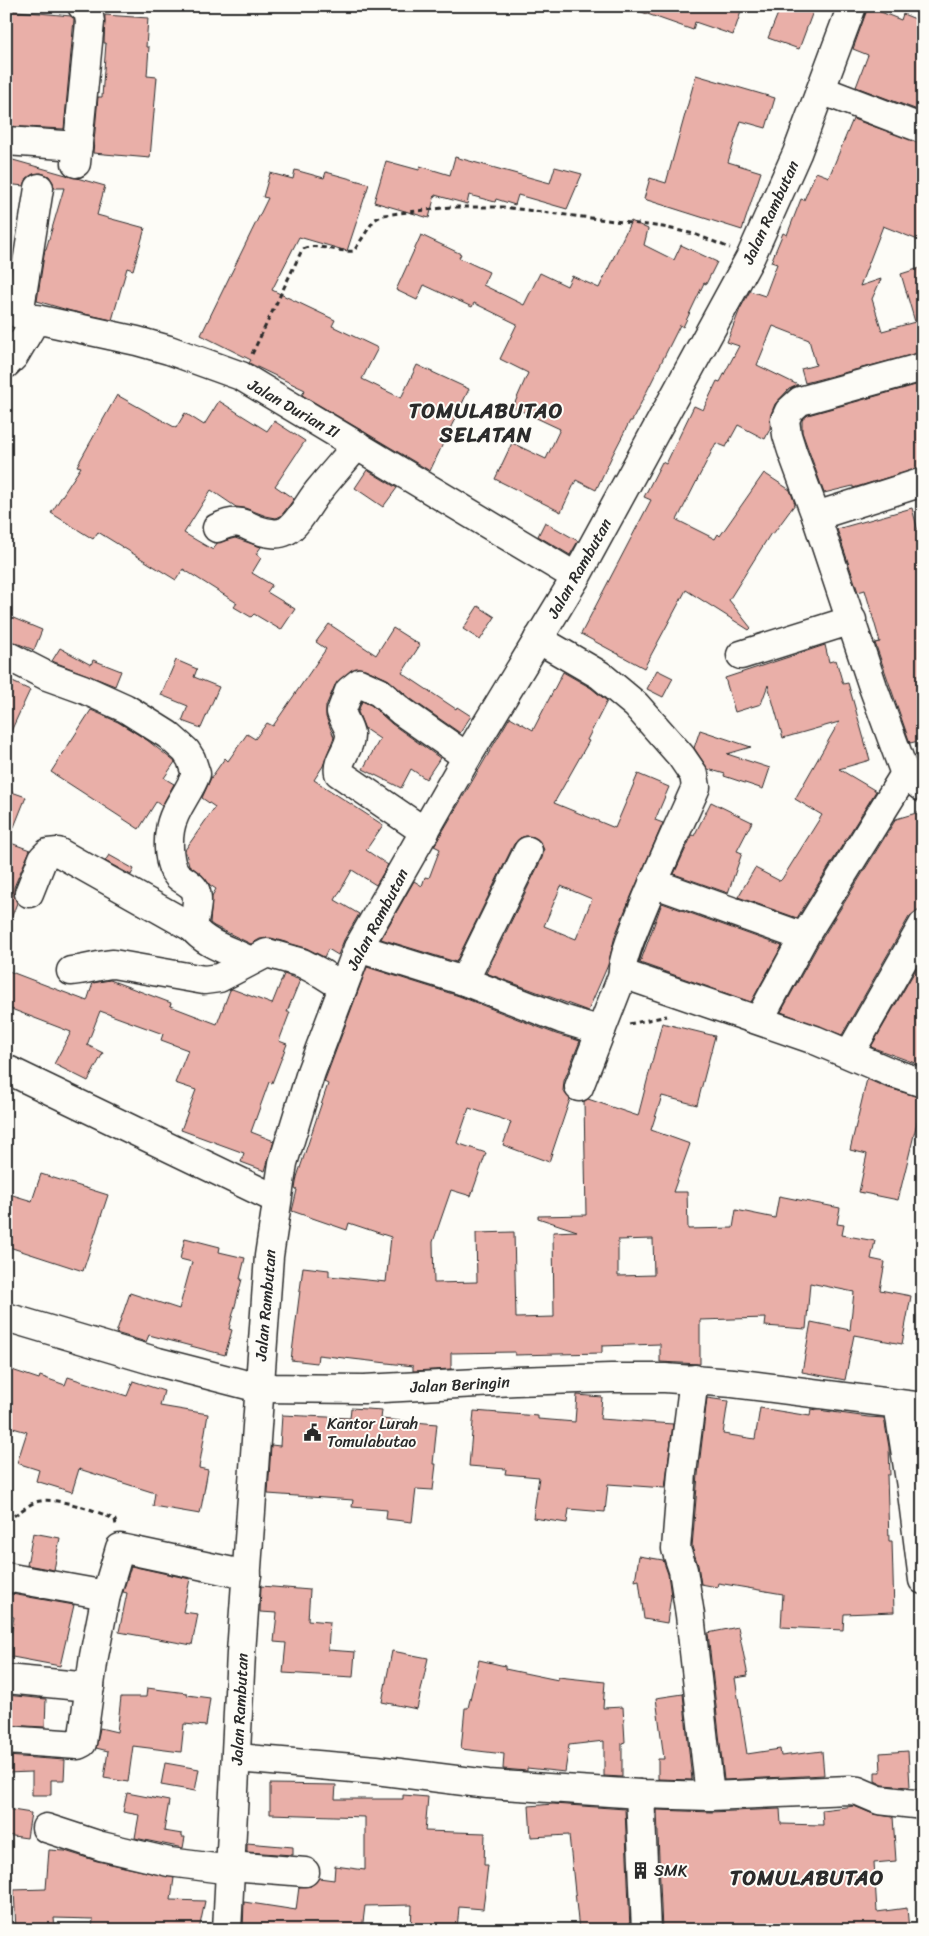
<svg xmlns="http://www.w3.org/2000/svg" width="929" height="1936" viewBox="0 0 929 1936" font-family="Sriracha,sans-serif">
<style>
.building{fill:#e9afa8;stroke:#2b2b2b;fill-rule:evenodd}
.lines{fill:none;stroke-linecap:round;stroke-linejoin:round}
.minor-casing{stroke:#2b2b2b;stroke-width:31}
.path{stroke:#2b2b2b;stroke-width:3;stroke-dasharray:5 4;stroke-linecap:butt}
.minor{stroke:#fdfcf7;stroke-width:28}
.labels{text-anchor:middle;stroke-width:4;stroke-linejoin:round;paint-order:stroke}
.street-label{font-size:16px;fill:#2b2b2b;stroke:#fdfcf7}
.poi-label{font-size:16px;fill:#2b2b2b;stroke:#fdfcf7;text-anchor:start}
.district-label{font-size:21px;font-weight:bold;letter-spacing:1px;fill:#2b2b2b;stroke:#fdfcf7}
</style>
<rect width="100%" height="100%" fill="#fdfcf7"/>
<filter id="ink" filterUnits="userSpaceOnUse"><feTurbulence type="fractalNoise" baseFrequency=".02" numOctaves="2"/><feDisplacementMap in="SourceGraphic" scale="10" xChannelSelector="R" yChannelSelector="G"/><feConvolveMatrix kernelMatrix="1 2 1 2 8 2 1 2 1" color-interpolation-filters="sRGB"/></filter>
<g filter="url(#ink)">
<g class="building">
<polygon points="634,6 743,6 733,35 695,22 693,30 633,9"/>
<polygon points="781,6 815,6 799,49 768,38"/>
<polygon points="868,7 901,20 903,14 923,22 923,112 856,87 868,55 853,49"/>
<polygon points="6,10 71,16 74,19 64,129 6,126"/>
<polygon points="105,15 148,18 146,47 149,47 147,76 157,77 150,158 93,153 98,97 102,97 106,43 104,43"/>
<polygon points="696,75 775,98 766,128 741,121 728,162 761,172 742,230 644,199 650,178 666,183"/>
<polygon points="853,119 923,144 923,230 918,240 883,226 860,286 881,279 872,299 882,331 915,322 901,274 923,267 923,352 805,383 801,369 816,365 809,340 773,326 757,365 798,385 789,389 775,404 771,414 770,429 765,439 738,425 726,447 716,443 677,520 715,539 718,534 720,536 764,473 790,490 795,504 773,534 771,533 729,600 751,628 749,630 686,590 644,668 581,634 651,500 644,497 662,462 666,464 694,406 703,410 717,381 720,382 739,346 727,342 740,309 750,291 765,296 777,264 771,262 783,233 787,235 801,199 804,200 816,172 829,177"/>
<polygon points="455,157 550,183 555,167 582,174 567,209 518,195 515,205 496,199 495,202 469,195 467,204 435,195 429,218 374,202 386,161 419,170 420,166 450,175"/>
<polygon points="6,158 105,186 97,215 145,228 133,270 127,268 112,320 71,311 37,301 45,249 46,249 64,188 54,188 53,182 49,176 41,173 33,174 27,178 24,186 6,184"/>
<polygon points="295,170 324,178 326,172 369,184 347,251 299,237 272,290 335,320 332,326 378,348 362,379 401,398 417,365 469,389 430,471 302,395 305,390 255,366 249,363 251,360 201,335 268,198 263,197 270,173 293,179"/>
<polygon points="631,221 648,229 644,245 674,260 681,245 717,262 706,284 704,283 683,327 680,325 632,421 630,421 612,456 596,490 576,480 561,512 495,479 512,443 546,459 560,429 513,407 528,373 500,359 517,324 474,303 472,307 424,285 417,300 396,290 421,235 461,254 459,258 489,272 483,285 524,305 540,273 567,286 572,276 599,288"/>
<polygon points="923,383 923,467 853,488 853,486 824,493 802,432 802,420 808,415"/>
<polygon points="117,395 176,428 185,413 204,425 219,401 267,431 274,421 305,441 275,486 294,499 281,516 276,518 266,516 245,508 236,507 211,490 184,533 213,550 217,543 235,538 261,547 256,554 261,558 252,573 272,585 267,592 295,609 281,630 254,614 251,617 234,607 237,603 183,569 176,580 98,532 93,539 51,513 81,467 77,466"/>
<polygon points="367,470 397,488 383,507 355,488"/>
<polygon points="912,508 923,549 923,740 910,743 875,643 880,642 865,590 858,592 837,529"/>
<polygon points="545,522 578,541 570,555 538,536"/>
<polygon points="478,606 495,617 480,640 463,629"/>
<polygon points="6,615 42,630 34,650 6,639"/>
<polygon points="329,624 376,655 393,628 420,645 402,673 456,709 457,707 471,716 460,733 411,699 389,680 365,669 358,668 350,671 335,685 326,706 326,717 334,737 323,766 314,780 383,825 366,850 388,865 376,885 352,870 335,900 359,914 344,940 338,955 328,949 324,957 306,948 271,938 260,939 251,944 214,926 210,923 212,896 216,889 210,885 202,875 189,865 185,850 215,807 202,798 211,778 225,758 228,761 247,734 255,739 267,723 273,726 326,649 316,642"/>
<polygon points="825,645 829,662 836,660 843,684 848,683 870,760 839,769 876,791 797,918 738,897 755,868 780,881 782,879 822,815 795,799 839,722 783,738 768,685 761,704 735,712 725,678"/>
<polygon points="60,648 91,665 93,660 121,671 115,686 52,661"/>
<polygon points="176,660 197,669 194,677 219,687 201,728 182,721 188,706 161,695"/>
<polygon points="657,670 673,678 663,697 647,689"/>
<path d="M563,672L591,688L607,701L587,740L589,741L554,803L615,828L638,774L669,787L655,820L663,823L626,908L615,936L608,965L588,1011L486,973L542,858L544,850L541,843L534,837L526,836L520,838L514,844L456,962L381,939L414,881L422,886L425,877L429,878L440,849L434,846L510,717L533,730ZM561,886L592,899L576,939L544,926Z"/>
<polygon points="6,679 30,690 6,742"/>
<polygon points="362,701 371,705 392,724 440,758 426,779 411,769 401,788 363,769 380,739 365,729 358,712"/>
<polygon points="91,710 118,722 147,740 175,762 164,778 174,784 162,806 156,802 139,829 51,772"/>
<polygon points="700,730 751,747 727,754 770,768 763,789 724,776 725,774 708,769 694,748"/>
<polygon points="6,790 26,797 8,842 30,850 14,887 14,896 17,903 7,929"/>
<polygon points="711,802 752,822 737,851 742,853 728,893 674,874 692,835 694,836"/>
<polygon points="923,811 923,909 915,912 909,917 842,1035 781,1012 818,945 896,819"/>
<polygon points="109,855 134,869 131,875 105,861"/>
<polygon points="662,903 782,946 751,1002 640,963"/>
<polygon points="923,957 923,1066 871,1047"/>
<path d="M367,967L459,996L556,1034L580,1041L564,1081L563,1091L570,1099L549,1162L503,1145L511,1122L469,1108L457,1143L486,1153L471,1196L451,1190L433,1242L434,1283L477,1282L476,1233L514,1232L516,1318L554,1317L553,1232L577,1231L538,1218V1216L586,1215L584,1101L588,1099L638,1116L662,1023L715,1036L697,1105L662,1096L651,1130L690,1144L673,1192H687L688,1229L733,1228L736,1210L775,1218L779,1196L840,1208L837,1224L844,1225L842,1235L875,1241L871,1259L885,1262L880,1290L911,1296L902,1344L854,1335L845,1380L802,1372L811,1322L850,1330L854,1292L810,1283L806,1329L765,1326L766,1318L700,1320V1364L660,1362V1344L602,1346V1353L515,1355V1352L451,1353V1369L413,1371V1366L318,1355L317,1363L291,1360L303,1267L329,1270V1276L386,1282L391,1237L349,1223L347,1230L292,1211L297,1190L295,1189L297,1177L328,1084L324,1082L326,1077ZM653,1239L654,1275L618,1276V1240Z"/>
<polygon points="6,970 87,1001 93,983 110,980 171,1003 170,1006 217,1024 230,990 232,989 272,1004 284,974 300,980 287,1012 290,1012 279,1041 287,1044 272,1083 269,1082 251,1132 274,1141 265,1171 241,1162 244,1153 181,1130 196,1090 175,1083 188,1050 161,1040 163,1034 100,1011 87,1045 103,1053 88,1081 54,1064 71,1032 6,1007"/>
<polygon points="867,1079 885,1087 923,1098 898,1200 859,1192 867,1154 850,1150"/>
<polygon points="41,1174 108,1195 83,1271 6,1246 6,1193 32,1201"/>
<polygon points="185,1238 220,1247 219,1252 245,1258 240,1279 242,1279 229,1329 232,1330 225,1355 149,1335 146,1342 116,1333 130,1293 179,1309 192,1262 180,1259"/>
<polygon points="6,1368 39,1379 40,1376 65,1385 68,1377 127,1396 133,1381 164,1391 160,1406 208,1414 199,1468 208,1470 200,1514 153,1506 155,1493 79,1469 72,1492 36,1481 39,1470 17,1463 27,1432 6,1426"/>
<polygon points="577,1395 602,1397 600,1419 673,1424 665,1488 608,1484 605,1512 569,1509 567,1523 533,1518 539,1477 505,1474 506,1469 469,1466 474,1411 538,1416 538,1419 575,1422"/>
<polygon points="707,1398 728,1401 723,1434 755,1439 760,1408 810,1416 811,1409 868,1417 884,1418 889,1447 890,1475 887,1475 889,1541 892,1541 894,1612 844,1614 843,1630 781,1627 783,1594 718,1583 717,1587 701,1584 698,1565 692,1547 698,1475"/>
<polygon points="351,1408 382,1410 381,1419 437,1424 433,1464 436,1464 433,1490 416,1489 412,1522 386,1519 387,1510 352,1507 353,1500 268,1494 271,1445 280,1446 282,1415 350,1418"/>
<polygon points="33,1533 60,1538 54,1570 27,1565"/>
<polygon points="639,1556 663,1560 668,1574 671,1596 667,1623 644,1619 639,1580 635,1581"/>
<polygon points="131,1566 190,1579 183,1612 198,1614 192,1645 119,1632 127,1593 123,1592"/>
<polygon points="261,1586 310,1590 308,1620 330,1622 328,1650 355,1652 353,1677 283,1673 286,1643 274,1642 277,1613 260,1612"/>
<polygon points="6,1593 74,1605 60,1666 7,1656 14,1617 6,1616"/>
<polygon points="738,1627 748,1676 735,1678 747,1754 780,1749 781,1756 822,1751 824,1775 724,1780 708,1633"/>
<polygon points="392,1651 428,1658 417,1709 382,1702"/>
<polygon points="479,1660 505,1666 505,1669 558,1680 558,1677 605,1682 603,1708 623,1707 625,1742 622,1743 622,1777 604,1776 604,1741 569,1745 565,1772 527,1768 527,1771 503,1769 504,1754 461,1749 465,1708 468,1708"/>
<polygon points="147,1688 187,1693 187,1695 210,1698 206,1726 184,1724 181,1752 133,1746 128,1782 104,1778 108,1751 96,1748 100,1728 117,1732 121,1697 146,1697"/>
<polygon points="683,1694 692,1780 658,1779 658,1759 664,1759 656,1698"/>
<polygon points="6,1695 46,1699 45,1727 6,1725"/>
<polygon points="908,1751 910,1787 883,1785 875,1781 875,1772 881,1772 880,1753"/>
<polygon points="6,1756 65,1760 64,1780 51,1780 51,1795 32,1795 32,1772 6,1773"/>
<polygon points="165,1763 199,1769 195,1791 161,1785"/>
<polygon points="270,1784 336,1785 335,1799 403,1799 403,1795 428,1797 425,1831 485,1833 484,1865 488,1865 483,1909 459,1907 457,1930 411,1930 412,1905 365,1906 362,1930 243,1930 244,1902 296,1910 299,1887 311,1886 319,1878 334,1880 335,1866 365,1870 365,1817 270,1814"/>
<polygon points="127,1793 169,1801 164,1831 182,1834 182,1837 185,1837 183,1848 135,1838 139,1815 123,1812"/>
<polygon points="553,1804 625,1809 630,1930 579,1930 569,1835 531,1837 529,1806"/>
<polygon points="854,1806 873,1814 893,1817 896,1861 874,1863 877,1912 907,1908 909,1930 662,1930 657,1810 711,1812 780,1809 781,1824 823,1825 822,1810"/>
<polygon points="6,1809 31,1813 27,1838 6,1835"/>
<polygon points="247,1843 293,1847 293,1855 247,1852"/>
<polygon points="49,1850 65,1851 97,1861 174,1878 171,1900 205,1901 199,1930 92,1930 93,1919 54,1918 55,1930 16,1930 14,1890 46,1889"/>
</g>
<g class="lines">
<defs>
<g id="minor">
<polyline points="821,90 923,129"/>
<polyline points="6,141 78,146"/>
<polyline points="76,163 90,22 88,10 82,6"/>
<polyline points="19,314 39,188"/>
<polyline points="6,364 14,356 36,319 137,341 169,350 241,376 576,577"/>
<polyline points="923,367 800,401 789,411 785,420 787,435 792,451 816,516 873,687 905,774 923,788"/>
<polyline points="816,516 923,482"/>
<path d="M217,528C246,514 246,531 271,533C276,534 282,533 286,531C299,524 310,500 320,489C332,474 345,460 357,445"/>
<path d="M538,639L600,675L636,705L681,756L694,775L696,787C685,813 617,956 623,974L815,1040L890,1072L923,1083"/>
<path d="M6,655L47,676L83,689L125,708L168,735L186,751L191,759L196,774C189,794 173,809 170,830C168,842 168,865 177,875C182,880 191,883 195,890C200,900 194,917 193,928C206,945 232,951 250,961"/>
<polyline points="741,655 852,620"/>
<path d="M425,832L339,773C336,760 351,748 350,734C349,726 343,719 341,712L349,691L359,683L379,692L401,711L467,757"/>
<polyline points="653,883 804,937"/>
<polyline points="29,893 43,858 48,853 58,852 193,928"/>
<polyline points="358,948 464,981 562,1019 601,1031"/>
<path d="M71,971C85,970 99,965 113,964L204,980L219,978L267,953L302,963L321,973L343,987"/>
<polyline points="464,981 528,851"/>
<polyline points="759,1020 804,937 905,774"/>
<polyline points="850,1053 923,925"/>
<polyline points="6,1069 276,1199"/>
<polyline points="579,1087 623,974"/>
<polyline points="6,1317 158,1362 259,1388 364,1389 516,1381 611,1378 665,1378 733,1383 923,1407"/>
<polyline points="694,1379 682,1473 676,1549 683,1570 690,1615 710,1796"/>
<polyline points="898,1404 912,1493 923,1580"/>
<polyline points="6,1577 106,1595"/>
<polyline points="6,1679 90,1687"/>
<polyline points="6,1740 78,1745 82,1743 94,1656 106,1595 120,1548 247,1575"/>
<polyline points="237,1758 376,1770 488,1784 640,1794 710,1796 849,1790 858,1791 879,1800 923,1805"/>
<polyline points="640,1794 646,1930"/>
<polyline points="46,1828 101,1846 169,1862 231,1870"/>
<polyline points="231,1866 305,1872"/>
<polyline points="227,1930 241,1653 269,1256 283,1163 311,1072 358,948 467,757 576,577 751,256 797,153 852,6"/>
</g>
</defs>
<use href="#minor" class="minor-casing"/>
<g class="path">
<path d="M252,354L302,250C312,241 338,253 354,251L374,220L383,215L451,207H502L663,227L694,234L730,248"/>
<polyline points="629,1024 667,1016"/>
<path d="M6,1520C18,1515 28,1503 40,1501C56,1497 100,1511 115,1520L116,1525"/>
</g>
<use href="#minor" class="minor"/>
</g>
</g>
<defs>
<symbol id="civic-bare" viewBox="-9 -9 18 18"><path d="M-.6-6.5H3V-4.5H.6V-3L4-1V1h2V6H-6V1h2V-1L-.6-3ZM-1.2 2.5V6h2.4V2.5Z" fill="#2b2b2b" stroke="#fdfcf7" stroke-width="2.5" paint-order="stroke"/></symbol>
<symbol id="building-bare" viewBox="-9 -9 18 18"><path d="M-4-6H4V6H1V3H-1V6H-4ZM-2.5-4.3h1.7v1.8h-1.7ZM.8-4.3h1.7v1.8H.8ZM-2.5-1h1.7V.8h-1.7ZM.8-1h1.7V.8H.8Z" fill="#2b2b2b" stroke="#fdfcf7" stroke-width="2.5" paint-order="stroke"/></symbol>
</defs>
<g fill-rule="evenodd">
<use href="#civic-bare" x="300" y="1420" width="25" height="25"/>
<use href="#building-bare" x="628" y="1858" width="25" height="25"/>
</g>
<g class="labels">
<g class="street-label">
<text transform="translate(770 212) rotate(-65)" y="6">Jalan Rambutan</text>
<text transform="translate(294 408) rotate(30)" y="6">Jalan Durian II</text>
<text transform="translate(579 568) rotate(-60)" y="6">Jalan Rambutan</text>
<text transform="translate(377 919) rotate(-62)" y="6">Jalan Rambutan</text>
<text transform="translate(265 1305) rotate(-85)" y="6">Jalan Rambutan</text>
<text transform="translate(460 1384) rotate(-3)" y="6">Jalan Beringin</text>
<text transform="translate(239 1709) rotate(-87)" y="6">Jalan Rambutan</text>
</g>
<g class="poi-label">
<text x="327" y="1429">Kantor Lurah<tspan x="327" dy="18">Tomulabutao</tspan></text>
<text x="654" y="1876">SMK</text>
</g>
<g class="district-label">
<text x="486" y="418">TOMULABUTAO<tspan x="486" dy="24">SELATAN</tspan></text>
<text x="807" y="1885">TOMULABUTAO</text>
</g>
</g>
<rect width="929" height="1936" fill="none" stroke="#fdfcf7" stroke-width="25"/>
<rect x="12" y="12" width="904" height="1911" fill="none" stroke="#2b2b2b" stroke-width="2" filter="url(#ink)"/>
</svg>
